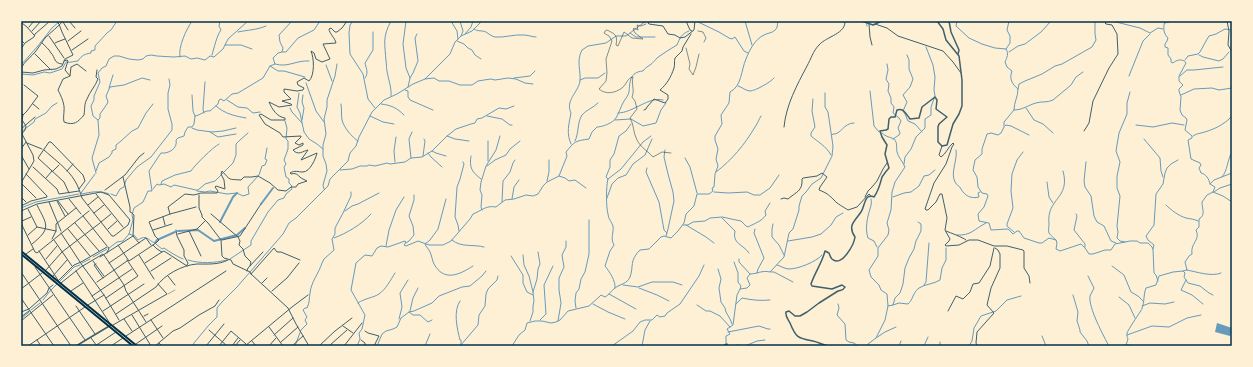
<svg xmlns="http://www.w3.org/2000/svg" width="1253" height="367" viewBox="0 0 1253 367" font-family="Inter,sans-serif">
<style>
.water{fill:#669bbc}
.lines{fill:none;stroke-linecap:round;stroke-linejoin:round}
.stream{stroke:#669bbc;stroke-width:1}
.canal{stroke:#669bbc;stroke-width:2}
.path{stroke:#003049;stroke-width:0.5}
.service{stroke:#3f606c;stroke-width:0.5}
.minor{stroke:#3f606c;stroke-width:1}
.tertiary{stroke:#3f606c;stroke-width:1.5}
.secondary{stroke:#003049;stroke-width:2}
.neatline{fill:none;stroke:#003049;stroke-width:1.5}
</style>
<rect width="100%" height="100%" fill="#fdf0d5"/>
<polygon class="water" points="1217,323 1232,328 1230,336 1215,332"/>
<g class="lines">
<g class="stream">
<polyline points="353,21 350,25 349,33 350,54 363,74 368,99 375,108"/>
<path d="M391,21C382,37 385,45 386,61C387,65 386,68 387,71C388,78 392,89 391,96"/>
<polyline points="406,21 403,44 406,68 410,78 408,87"/>
<polyline points="451,21 457,31 458,39"/>
<polyline points="460,21 463,31 461,36"/>
<polyline points="696,21 719,32 729,38 732,39 735,37 744,51 748,53"/>
<polyline points="745,21 752,45"/>
<polyline points="866,21 867,26"/>
<path d="M957,21L956,26L969,38L982,44L995,48L1006,49C1009,54 1007,57 1005,62L1007,67L1012,71C1009,79 1012,84 1018,89C1018,97 1014,102 1014,110L1004,122V127L1001,133L998,135L991,133L987,134L982,149V154L975,160L973,170L977,177L978,187L982,193L987,194L988,196L984,207L978,214L979,221L989,223L991,230L1008,229L1013,234L1017,231H1019L1024,238L1039,243H1042L1049,238L1056,240L1057,243L1056,249L1060,251L1081,244L1085,248L1089,254H1093L1105,250H1111L1115,244L1130,241H1137L1140,243H1148L1152,247L1153,249L1154,273L1156,275L1158,281"/>
<polyline points="1112,21 1140,28 1150,33 1158,28 1163,29"/>
<polyline points="1165,23 1172,21"/>
<path d="M474,29C478,32 482,30 486,32C489,34 491,36 495,37C504,38 514,34 524,35C528,35 532,37 536,37"/>
<path d="M238,32C247,30 257,30 266,26"/>
<polyline points="630,33 646,21"/>
<polyline points="465,34 471,27 473,21"/>
<polyline points="457,41 464,44 468,48 472,50 475,55 481,59"/>
<polyline points="225,45 241,45 252,49"/>
<polyline points="1006,49 1010,43 1010,36 1007,30 1009,21"/>
<polyline points="282,52 286,52 298,38 314,30 320,21"/>
<polyline points="1009,52 1018,46 1025,44 1041,32 1051,21"/>
<path d="M212,55C214,48 217,35 221,30L219,26L220,21"/>
<polyline points="907,55 909,60 909,69 913,79 910,87 903,95 907,102 903,111 905,114 908,121 915,124 922,132"/>
<polyline points="1199,55 1203,57 1219,61 1223,59 1229,52"/>
<path d="M180,57C178,47 186,30 192,21"/>
<polyline points="1185,60 1188,56 1198,54 1200,52 1206,41 1209,36 1216,34 1225,29 1232,30"/>
<path d="M275,64C288,68 296,60 309,61"/>
<polyline points="887,64 888,70 886,79 889,84 888,91 891,98 891,103 894,107 893,113 899,118 901,121 898,128 900,133 899,135 893,139"/>
<polyline points="21,65 37,47 52,28 60,21"/>
<polyline points="326,65 332,81"/>
<polyline points="270,66 278,71 284,71 305,77"/>
<path d="M21,74L33,75L44,72L50,73L62,69L66,62C71,63 74,61 78,61C82,55 85,54 91,53V51L95,50V46L107,33L111,30L117,21"/>
<polyline points="1129,76 1143,41 1150,34"/>
<polyline points="1180,76 1187,70 1194,70 1223,67"/>
<path d="M365,78C369,73 366,68 365,63L373,50V32"/>
<polyline points="410,78 413,73 418,61 415,38 417,34"/>
<polyline points="514,78 530,76 535,71"/>
<polyline points="425,79 434,78 439,81 449,81 460,85 472,85 478,81 484,80 491,79 495,80 508,78 516,79 525,83 533,84"/>
<polyline points="580,80 585,78 598,78 605,73"/>
<polyline points="306,83 316,111 324,122"/>
<path d="M738,86C742,87 746,91 750,91C755,91 771,82 774,78"/>
<polyline points="109,88 113,75"/>
<polyline points="1018,89 1019,84 1025,81 1042,74 1055,66 1062,64 1092,47 1096,40 1095,34 1095,21"/>
<polyline points="405,90 408,91 408,97 410,100 433,110"/>
<polyline points="870,91 874,126 879,132"/>
<polyline points="299,93 297,107 300,113 304,132 309,139 317,144 323,149"/>
<polyline points="192,95 193,111 195,116"/>
<polyline points="1181,95 1194,89 1212,88 1219,90 1232,88"/>
<path d="M813,99L812,111L815,127L811,133V136C818,142 826,146 831,155"/>
<polyline points="227,100 238,107 247,108 253,113 260,112"/>
<path d="M341,104C342,109 341,115 342,120C344,128 352,137 358,141"/>
<path d="M381,104C391,105 397,108 404,115"/>
<path d="M216,106C225,114 235,116 246,118"/>
<polyline points="290,108 292,112 302,123"/>
<polyline points="1026,108 1034,120 1043,124 1053,133"/>
<path d="M1014,110C1023,110 1028,105 1036,103C1042,101 1047,103 1053,100L1071,85L1076,77L1083,72"/>
<polyline points="204,113 203,109 205,82"/>
<path d="M618,113C633,113 649,96 663,100"/>
<polyline points="370,116 383,122 394,124"/>
<polyline points="487,116 502,119 510,125 512,125"/>
<polyline points="98,120 100,118 100,114 107,104 108,102 106,96 110,87 124,85 142,78 150,80"/>
<polyline points="302,120 304,108 302,102 303,95"/>
<polyline points="615,120 631,119 643,126 656,123 661,110 666,103"/>
<polyline points="1136,125 1153,127 1172,123 1184,125"/>
<polyline points="1005,126 1006,125 1011,126 1029,135"/>
<polyline points="192,128 197,130 212,132 223,131 236,128"/>
<polyline points="21,132 34,122 35,119 46,113 52,106 57,103"/>
<polyline points="210,132 218,137 236,134"/>
<path d="M832,135L833,134C841,135 843,123 854,123"/>
<polyline points="447,136 455,139 469,141"/>
<path d="M1193,136C1196,134 1197,134 1201,133C1213,130 1224,125 1232,116"/>
<polyline points="1144,139 1160,158 1161,171 1163,177"/>
<path d="M575,141C579,133 577,123 582,115C586,110 593,108 598,103"/>
<path d="M571,144C566,133 569,124 571,113C565,100 578,93 580,81C581,70 576,61 582,50L588,46L606,43L616,36H626L630,33L636,37H655"/>
<polyline points="665,150 664,157 668,174 673,192 674,201 668,229 666,236"/>
<path d="M956,150C958,160 950,172 955,182C956,185 960,186 961,189C965,196 971,199 979,197L978,193L980,192"/>
<polyline points="432,151 436,153 446,156"/>
<polyline points="428,153 431,157 442,167"/>
<polyline points="423,156 425,141 424,139"/>
<path d="M471,156C469,168 472,172 481,179"/>
<polyline points="411,158 409,139 412,132"/>
<polyline points="685,158 690,167 697,193"/>
<polyline points="488,161 488,141"/>
<polyline points="395,162 394,151 396,137"/>
<polyline points="1086,162 1084,181 1085,187 1091,196 1094,216 1097,222 1104,226 1111,241 1116,243"/>
<polyline points="904,164 905,157 911,149 916,137 925,128 925,119 931,115 931,107 935,96 934,90 935,77 933,65 926,47"/>
<polyline points="487,166 495,160 506,155 510,149 520,141"/>
<polyline points="647,168 646,172 659,202 664,230 667,233"/>
<polyline points="340,170 352,169 360,166 367,166 369,165 375,166 387,163 390,164 405,162 411,158 422,157 432,151 447,136 456,129 471,124 475,123 477,119 482,118 499,108 506,109 514,106"/>
<polyline points="96,171 99,163 109,157 112,153 112,151 116,149 116,145 121,141 132,131 138,128 146,113 153,104"/>
<path d="M716,172C732,160 745,144 755,127C758,123 759,119 761,116"/>
<polyline points="96,173 92,158 99,135 98,120 93,116 91,106 94,100 94,96 100,82 98,73 102,68 106,66 109,59 114,56 119,56 129,59 138,60 143,59 146,56 151,55 157,56 174,57 185,56 191,59 197,58 205,60 210,56 214,57 223,49 228,39 248,21"/>
<polyline points="559,176 565,178 569,181 575,180 586,188"/>
<path d="M1222,177C1228,170 1227,160 1232,152"/>
<polyline points="608,179 621,169 643,142 651,136"/>
<polyline points="547,181 549,172 549,160"/>
<polyline points="1047,182 1049,197 1053,203"/>
<path d="M161,184L162,181L175,175L191,171C194,166 213,147 219,144"/>
<polyline points="1210,184 1214,180 1232,173"/>
<polyline points="153,189 157,184 159,185 164,184 171,187 174,185 196,190 198,190 205,184 215,181 233,163 236,155 236,144 240,140 248,133"/>
<polyline points="324,189 323,185 327,171 326,164 323,156 323,145 326,134 324,119 327,107 327,100 335,76 337,64"/>
<polyline points="197,191 205,192 210,191 227,194 237,193 243,196 249,194 248,187 259,175 262,166 265,165 267,160 265,159 267,148"/>
<polyline points="714,192 728,193 747,192 754,195 760,195 770,188 779,175"/>
<polyline points="1213,192 1223,196 1232,202"/>
<polyline points="1214,192 1220,188 1232,184"/>
<polyline points="81,193 95,174"/>
<path d="M81,193L82,194C91,192 100,190 109,194"/>
<polyline points="111,194 116,196 120,189 124,187 126,180 137,167 151,157 172,130 172,124 168,109 168,93 170,85 169,79"/>
<polyline points="893,197 904,193 911,192 919,186 924,176 929,175 935,170"/>
<polyline points="607,198 612,184 618,178 626,175 633,164 645,155 652,139"/>
<path d="M446,199L438,229L430,240L425,244C426,247 429,249 430,252C432,256 432,260 434,264C444,282 459,275 473,266"/>
<polyline points="512,199 514,187 519,180"/>
<path d="M871,199C872,203 871,205 870,209C867,218 865,229 868,238L874,241L877,247"/>
<polyline points="502,202 503,181 510,172 513,163 515,160"/>
<path d="M1166,205C1171,210 1179,216 1186,218C1191,219 1194,219 1198,221"/>
<polyline points="21,208 36,202 79,194"/>
<polyline points="482,210 481,207 482,195 480,190 481,182 486,166 496,150 500,136"/>
<polyline points="345,211 352,206 358,204 379,193"/>
<polyline points="1076,214 1077,216 1074,230 1085,244 1085,247"/>
<path d="M722,218L735,231C732,244 743,244 749,253"/>
<polyline points="773,224 772,229 772,237 779,245 784,255"/>
<path d="M683,225H688L693,222L705,221L710,218L722,217L741,221L746,226L748,227C755,223 761,222 766,215L765,211L770,203"/>
<polyline points="686,225 706,237 714,243"/>
<polyline points="755,229 754,233 764,258 758,269 757,273"/>
<polyline points="459,231 458,225 455,217 457,187 460,179 464,164 463,162"/>
<polyline points="1014,232 1007,226 1007,224 1013,208 1011,191 1012,174 1017,160 1023,152"/>
<path d="M129,234L135,236L138,240C147,234 147,240 155,243"/>
<path d="M957,235C971,236 974,229 986,223"/>
<path d="M334,238C347,233 361,225 371,214"/>
<path d="M452,240C461,248 474,244 484,247"/>
<path d="M1056,240C1054,238 1051,236 1049,233C1048,230 1049,227 1049,224C1046,198 1071,199 1063,171"/>
<polyline points="788,241 812,237 821,234 831,225 836,217 843,213"/>
<polyline points="1125,242 1120,241 1117,238 1118,232 1117,226 1120,196 1117,188 1117,176 1120,162 1116,151 1119,133 1127,114 1127,103 1130,92"/>
<polyline points="406,243 409,241 414,235 413,226 409,216 414,200 414,195"/>
<path d="M156,244L162,249L164,248C170,252 176,256 183,259"/>
<polyline points="386,246 389,230 396,210 404,197"/>
<path d="M109,248L117,242L123,241L129,234L133,220L132,215L134,208L143,202L148,191H152L149,171C153,165 157,159 161,153C169,154 178,148 176,140L178,138L184,136L185,132L188,127H192L194,124L195,116C201,115 205,110 210,111L218,104L219,100L221,99L224,101L232,94L238,93L263,78L270,66L275,64L273,58L278,53L282,52L283,48L280,42L279,35L292,21"/>
<polyline points="1153,249 1154,245 1148,240 1146,236 1154,225 1156,194 1163,184 1165,173 1167,168 1171,164 1178,160"/>
<polyline points="523,255 524,265 529,276 533,292"/>
<polyline points="511,256 523,275 523,283 527,292 533,295"/>
<polyline points="93,257 107,249"/>
<polyline points="230,259 251,245 251,241 268,212 278,200 284,198 286,194 292,189 291,187 292,186 289,183 289,179 286,177 284,167 286,164 284,160 288,149 288,141 286,139 287,128 285,121"/>
<polyline points="739,259 739,262 750,274"/>
<path d="M188,260C201,264 214,263 227,260"/>
<polyline points="734,262 738,273 738,282 741,286 740,289"/>
<polyline points="82,263 90,259"/>
<path d="M777,265C781,266 785,269 789,269C798,269 816,262 822,255"/>
<polyline points="1112,266 1124,275 1131,292 1138,296 1143,301"/>
<polyline points="718,269 721,279 719,288 721,302 725,308 726,312 730,319 732,324"/>
<path d="M1187,270C1197,272 1212,277 1221,273"/>
<polyline points="1183,271 1185,273 1184,277 1188,283 1200,286 1209,293 1213,295"/>
<polyline points="771,272 774,272 793,282"/>
<path d="M1088,276L1094,288C1093,291 1091,293 1090,296C1088,307 1104,337 1109,346"/>
<polyline points="1186,280 1181,290 1192,295 1203,304"/>
<polyline points="59,282 74,267 80,265"/>
<polyline points="623,285 638,287 652,282 673,282 682,285"/>
<polyline points="924,285 926,282 929,243"/>
<path d="M615,288C616,281 609,271 605,266L610,251L614,245C610,238 614,233 613,226C612,222 608,219 608,214C606,207 606,186 608,179L606,177L610,167V160L614,154L619,136L626,131L631,124"/>
<polyline points="639,288 657,295 669,301"/>
<polyline points="51,290 57,284"/>
<polyline points="609,294 636,309"/>
<polyline points="1073,295 1078,312 1077,321 1080,330 1080,332 1087,341 1089,346"/>
<polyline points="1119,297 1129,305 1135,318"/>
<polyline points="43,300 50,291"/>
<path d="M460,301C453,311 457,328 460,340H461V344"/>
<path d="M358,303C365,298 373,298 379,294C386,289 390,281 395,273"/>
<polyline points="593,304 608,312 625,319"/>
<path d="M736,304L742,298C751,300 761,301 770,300"/>
<polyline points="838,304 839,308 837,315 845,324 846,340 849,342 854,343 858,346"/>
<polyline points="697,305 706,311 710,311 720,316 730,327"/>
<path d="M893,305L899,303L908,304C913,300 913,292 919,288C925,284 934,284 940,280L942,268L946,260V248"/>
<polyline points="888,306 893,305 895,298 900,293 903,284 905,268 909,258 914,249 916,241 921,231 921,224 918,222"/>
<polyline points="1142,306 1150,303 1165,304 1174,302"/>
<polyline points="576,308 575,301 576,293 579,289 581,279 585,272 589,254 589,220"/>
<polyline points="31,310 40,303"/>
<polyline points="410,311 413,298 418,288"/>
<polyline points="409,312 413,315 420,315 428,322 432,320"/>
<polyline points="21,319 29,312"/>
<polyline points="399,319 402,307 400,293 408,280"/>
<polyline points="540,320 546,314 544,285 553,266"/>
<polyline points="530,321 533,312 533,306 534,301 533,292 537,279 538,269 540,264 538,252"/>
<polyline points="558,321 561,303 559,290 559,278 564,267 562,255 566,247 566,241"/>
<polyline points="728,332 759,326 768,329 770,329"/>
<polyline points="1127,335 1152,326 1169,327 1187,318 1201,315"/>
<polyline points="1042,336 1046,346"/>
<polyline points="876,338 885,332 896,327"/>
<polyline points="940,342 940,346"/>
<polyline points="1127,345 1136,346"/>
<polyline points="192,346 194,343 208,326 217,317 217,308 222,302 237,287 283,234 289,223 296,218 328,186 330,179 348,161 350,153 356,146 359,137 372,112 384,100 397,94 413,84 425,79 450,54 455,42 461,36 472,31 482,21"/>
<path d="M295,346L301,330L307,324L305,320L307,317L303,310L305,308H307C310,302 309,298 310,293C311,282 319,273 322,263L324,259L334,250L332,239L335,234V228L343,213L351,196V192"/>
<path d="M357,346L360,339L359,333L362,329L365,315L351,290L356,263L365,255L372,256L377,248L381,246L388,247L405,241L406,242L404,245L406,246L418,241L429,245H443L451,241L470,219L473,214C481,211 486,205 496,207L505,200L514,199L526,195L533,196L538,194L543,186L547,182L559,176L567,156L566,152C575,141 575,141 589,139L592,132L597,127C602,127 613,123 616,118C619,113 621,106 624,101C626,98 628,96 629,92C630,83 629,72 643,71C645,68 647,67 650,65C653,63 655,60 657,58C664,53 670,49 677,45C680,38 681,34 689,31"/>
<polyline points="377,346 382,334 386,331 393,329 397,327 401,318 409,312 414,311 432,303 439,296 462,287 470,286 482,276 486,271"/>
<polyline points="425,346 430,334"/>
<polyline points="460,346 478,325 479,315 485,306 486,294 488,289 497,280 498,276"/>
<path d="M512,346L519,335L525,330L527,323L535,321H542L551,323L556,322L560,320L568,311L589,306L599,297L601,295L605,297C609,295 611,291 615,288C620,284 627,284 630,277C634,266 629,261 640,250L649,249L661,237L664,236L671,238L678,231L684,223L686,214L694,206L697,194H709L713,191L712,188L714,187L715,174L718,166L716,159L718,149L715,140V136L722,124L721,115L729,103L730,92C742,86 741,70 746,59C749,51 755,39 764,35C767,33 773,33 775,30C778,28 777,24 778,22L782,21"/>
<polyline points="612,346 633,331 640,322 645,320 652,320 657,315 660,317 665,316 667,313 680,304 699,276 704,265"/>
<polyline points="642,346 645,330 650,321"/>
<path d="M726,346V336L730,334L727,329L733,325L737,295L740,289L747,288L750,285L747,278L750,274C757,274 762,270 770,272L784,257L789,233L793,229L799,210V206L802,196L806,192L812,184L821,178L832,156L833,146L828,112L825,107V93"/>
<polyline points="734,346 738,345 745,346 757,341 765,340"/>
<path d="M868,346V344L876,338L885,320L888,306L887,294L881,290L879,285L871,277L869,270L878,256V248L888,235L889,230L887,223L891,210L892,192L895,182L905,167C903,162 898,157 897,152C896,148 898,143 894,139C890,137 886,137 882,133"/>
<polyline points="899,346 901,341"/>
<polyline points="924,346 928,337"/>
<polyline points="969,346 972,341 974,328 981,316 996,311 1007,300 1021,296"/>
<path d="M1121,346L1126,345L1128,339C1127,337 1127,336 1127,333C1128,330 1138,315 1140,312C1145,306 1143,295 1146,288L1156,285L1159,276L1173,272L1183,271L1187,270L1185,262L1189,256L1192,254C1190,243 1201,240 1196,230L1199,227V219C1206,215 1202,209 1202,202L1207,195L1213,192L1215,187L1210,184C1209,179 1206,174 1201,173L1199,168L1201,165L1200,163L1191,159L1188,140L1192,138V136L1185,130L1187,120L1186,118L1182,115L1180,110L1181,97L1179,91V89L1183,85L1179,81V76L1186,63C1183,58 1176,60 1173,63L1171,62V59L1168,55V48L1165,47V44L1167,41L1168,38C1163,33 1163,27 1165,21"/>
</g>
<g class="canal">
<polyline points="261,204 273,188"/>
<polyline points="220,222 233,197 237,193"/>
<polyline points="178,231 198,230 214,241 237,235 245,228"/>
<polyline points="155,243 157,240 175,232"/>
</g>
<g class="path">
<path d="M646,24L641,26L637,25L638,30L634,28L633,29L635,33L643,39L632,38L624,32L618,46L616,45C618,35 615,34 607,30L605,31L604,33L609,36L612,41L606,59L607,73L606,81L599,89C606,95 615,93 622,88C627,84 627,78 633,77C631,84 635,90 632,97L635,101L637,109L630,118C634,124 633,133 637,140C641,148 648,151 653,157L662,152L671,153"/>
<polyline points="698,31 703,32 706,38 704,42"/>
<polyline points="686,48 690,64 689,69 693,75 696,67 699,54"/>
</g>
<polyline class="service" points="168,294 175,290"/>
<g class="minor">
<polyline points="69,21 75,28"/>
<polyline points="649,21 648,23 649,24 663,26 668,34 675,35 680,38 685,37 694,30 695,21"/>
<polyline points="686,21 690,30 692,31"/>
<polyline points="708,21 712,22 715,21"/>
<polyline points="1227,21 1229,31 1228,45 1232,52"/>
<polyline points="63,22 68,30"/>
<polyline points="22,23 27,27 34,35"/>
<polyline points="869,24 870,37 872,45"/>
<polyline points="875,24 887,28 898,36 943,51 953,62 961,73"/>
<polyline points="21,26 22,21"/>
<polyline points="29,27 34,21"/>
<polyline points="32,31 41,21"/>
<polyline points="49,36 64,58"/>
<polyline points="21,40 24,43"/>
<polyline points="68,41 81,31"/>
<path d="M42,43C45,46 49,49 51,53C56,58 53,63 62,64"/>
<polyline points="55,43 57,42 65,39"/>
<polyline points="21,49 25,43 34,37 35,34 50,21"/>
<polyline points="72,50 88,39"/>
<polyline points="35,54 51,70"/>
<polyline points="64,61 67,60 68,61 65,70 70,76 71,67 77,64 86,71"/>
<path d="M21,68C25,61 31,57 36,51C39,47 42,42 45,38C51,32 58,27 63,21"/>
<polyline points="21,72 33,73 44,70 56,69 62,66 65,59 73,55 62,32 59,24 56,21"/>
<path d="M70,76L63,79L58,90C61,96 65,104 64,111C64,115 63,117 64,122C74,126 78,122 84,115C85,109 84,104 87,99C90,91 95,87 98,79L96,77L97,70"/>
<polyline points="33,104 39,109"/>
<path d="M644,110L646,109L647,107L654,99L665,103L668,99V95L660,90C667,84 671,77 674,68C675,65 674,61 675,58L682,51L683,47L691,34"/>
<polyline points="21,112 23,115 22,120 26,126 25,130 21,135"/>
<polyline points="23,115 27,111 38,96 24,85"/>
<path d="M784,127C786,105 797,85 807,66C811,59 813,51 819,45C827,36 846,34 845,21"/>
<polyline points="21,129 35,117"/>
<polyline points="1084,131 1089,123 1093,101 1109,68 1118,54 1117,34 1112,25 1106,24 1105,23 1107,21"/>
<polyline points="27,143 42,149"/>
<path d="M942,146L939,155L941,157C946,154 948,147 953,143L954,144L952,147L946,164L934,183L925,209L926,210H928L936,202L940,194H942L947,218L945,230L950,239L949,241L945,245L946,246L959,245L969,240H978L994,246H1007L1023,250L1024,251V268L1029,276L1030,283"/>
<polyline points="21,149 26,142"/>
<polyline points="21,155 29,169"/>
<polyline points="33,167 57,189 59,194 79,191"/>
<polyline points="53,171 59,165"/>
<polyline points="67,171 73,164"/>
<polyline points="123,177 130,207 130,212 132,213 134,215 133,236 139,243"/>
<polyline points="46,178 52,171"/>
<polyline points="21,183 34,161 33,155 22,134"/>
<polyline points="21,183 36,198"/>
<polyline points="105,190 125,175 139,157 144,153"/>
<polyline points="69,193 64,182 38,158 49,142 51,142 83,175 85,181 79,189"/>
<polyline points="96,194 123,227"/>
<polyline points="199,195 199,208 202,215 202,217 208,223 221,240 222,256 224,258 231,260 233,264 250,272 251,274 288,308 296,324 309,346"/>
<polyline points="21,197 26,202"/>
<polyline points="865,197 868,191 872,187 877,181 883,169 887,163"/>
<polyline points="69,199 81,214"/>
<path d="M781,199L784,198L788,199C796,192 803,191 802,179L803,178L817,176L822,173L827,177L820,187L819,190C827,193 829,195 835,201C836,203 845,208 848,210L857,207L869,194L871,196"/>
<polyline points="57,201 65,216"/>
<polyline points="58,201 68,214"/>
<polyline points="49,202 61,231"/>
<polyline points="88,205 98,197"/>
<polyline points="21,206 31,201 47,197 47,196 26,174"/>
<path d="M21,211L37,204L101,192L109,195L130,220L128,225L114,236H112L82,198C80,192 78,186 75,181C68,169 54,159 44,150"/>
<polyline points="94,213 104,205"/>
<path d="M170,214L168,207L185,194L194,195L201,193H217L218,191L215,187L216,186L225,189L224,180L221,174L222,171C231,181 228,179 241,180L244,177H252L258,176L270,183L278,190L286,191L291,187H296L298,184L307,181C306,180 304,180 303,179C298,177 298,172 291,174L290,173C295,170 298,172 303,172C310,172 316,158 317,153L301,160L308,150C303,151 298,156 293,150L303,145V143L299,145L295,143L301,137V136L283,137L280,133L265,124L259,115L261,114L271,120H285V118C277,117 272,109 269,102L279,107L292,105L291,104L282,101L291,99L284,92V89L297,91L303,90L304,88L298,85L297,82L304,78L309,81C315,75 314,58 311,51L314,53L316,59L322,62L330,59L323,44L336,43C335,38 329,33 329,29L331,28L335,32H337L342,28L347,21"/>
<polyline points="211,214 238,237 240,241 239,245 243,249 245,256 251,262 250,266"/>
<polyline points="83,216 107,246"/>
<polyline points="163,217 165,225"/>
<polyline points="22,221 31,217"/>
<polyline points="101,222 111,214"/>
<polyline points="21,223 35,252 37,253 89,211"/>
<polyline points="75,223 99,251"/>
<polyline points="37,227 56,231"/>
<polyline points="68,229 90,256"/>
<polyline points="108,229 117,221"/>
<polyline points="153,230 172,224"/>
<polyline points="176,230 177,236 184,250 184,256 188,263 187,265"/>
<polyline points="189,231 201,256"/>
<path d="M946,231C951,233 962,237 966,240"/>
<polyline points="61,233 82,265 104,295 119,320"/>
<polyline points="178,234 197,229 205,221"/>
<polyline points="28,235 37,227 28,209"/>
<polyline points="52,239 56,231 56,224 76,208"/>
<polyline points="54,240 72,266"/>
<polyline points="222,240 240,236 261,204"/>
<path d="M32,244C52,228 47,225 37,205"/>
<polyline points="118,245 129,261 156,243 159,240 155,236 149,222 170,214 196,207"/>
<polyline points="153,245 157,249 162,252 164,251 187,266"/>
<polyline points="39,251 58,280"/>
<polyline points="107,253 107,252 109,249 108,247"/>
<polyline points="26,254 33,249"/>
<polyline points="104,255 124,285 126,291 146,322"/>
<polyline points="139,255 154,279"/>
<polyline points="100,257 133,236"/>
<polyline points="46,259 57,246"/>
<polyline points="93,261 104,276"/>
<polyline points="109,263 146,238 151,245"/>
<polyline points="145,263 162,252"/>
<polyline points="96,264 94,265 103,278"/>
<polyline points="35,267 85,340"/>
<polyline points="46,270 62,252 100,223"/>
<polyline points="76,271 109,322"/>
<polyline points="151,271 171,258"/>
<polyline points="247,271 248,268 263,252"/>
<polyline points="21,272 71,346"/>
<polyline points="251,274 274,248 277,252 281,252 300,260"/>
<polyline points="53,276 67,260"/>
<polyline points="168,276 175,285"/>
<polyline points="58,281 74,265 81,262 107,247"/>
<polyline points="97,282 127,261"/>
<polyline points="61,283 81,267 103,254 104,255"/>
<polyline points="262,283 267,278"/>
<polyline points="21,289 42,273"/>
<polyline points="71,291 83,283"/>
<polyline points="272,291 287,278 299,263"/>
<polyline points="92,296 132,269"/>
<polyline points="21,298 54,346"/>
<polyline points="106,298 138,276 127,260"/>
<polyline points="88,305 104,295"/>
<polyline points="76,306 95,334"/>
<polyline points="103,311 144,284"/>
<polyline points="948,311 956,296 963,299 970,292 973,284 979,283 990,266 994,248"/>
<polyline points="21,312 29,309 47,293 49,288 53,285"/>
<path d="M116,314L156,287C164,275 182,265 197,264C207,264 219,265 228,260"/>
<polyline points="132,315 151,346"/>
<polyline points="144,316 148,314"/>
<polyline points="21,317 29,311"/>
<polyline points="124,319 132,331"/>
<polyline points="151,320 163,338"/>
<polyline points="21,321 53,295"/>
<polyline points="113,325 167,294 158,284"/>
<polyline points="343,326 353,333"/>
<polyline points="269,327 283,346"/>
<polyline points="209,330 227,346"/>
<polyline points="365,331 368,333 379,336 374,346"/>
<polyline points="274,335 293,318"/>
<polyline points="126,336 226,271"/>
<polyline points="91,338 97,346"/>
<polyline points="37,340 41,346"/>
<polyline points="361,340 365,343 365,346"/>
<polyline points="252,341 256,346"/>
<polyline points="281,342 298,327"/>
<polyline points="159,343 162,346"/>
<polyline points="196,345 197,346"/>
<polyline points="28,346 85,307"/>
<polyline points="95,346 116,332"/>
<polyline points="111,346 123,338"/>
<polyline points="133,346 162,326"/>
<polyline points="155,346 173,331 180,328 199,315 215,306 219,300"/>
<polyline points="206,346 224,324"/>
<polyline points="219,346 231,331 246,344"/>
<polyline points="232,346 238,338"/>
<polyline points="235,346 240,340"/>
<polyline points="245,346 292,307 308,295"/>
<polyline points="269,346 276,338"/>
<polyline points="292,346 303,336"/>
<polyline points="319,346 335,331 352,318"/>
<polyline points="329,346 347,330"/>
<polyline points="344,346 362,323"/>
<polyline points="359,346 359,345"/>
<polyline points="977,346 976,343 977,332 994,313 987,305 991,288 1000,268 1000,254 998,250 995,248"/>
</g>
<g class="tertiary">
<polyline points="862,21 873,25 882,21"/>
<polyline points="949,21 951,32 959,50 958,54"/>
<polyline points="76,346 111,325"/>
<polyline points="723,346 727,344 727,346"/>
<path d="M828,346C823,345 818,342 813,341C798,338 796,338 790,323C788,319 785,316 786,312L789,311L795,316H800L807,312L819,303L838,291C841,290 843,291 845,287L842,285L832,289L812,286L811,284C815,272 822,263 825,251L829,253C830,255 830,257 832,259C842,268 854,244 855,237C847,225 855,221 861,212C864,208 864,200 868,197C869,196 873,196 874,197C879,190 880,184 882,177C884,174 886,171 889,168L885,154L887,145L882,137L880,131L886,130L888,129L889,119L891,117H895L897,110C904,108 906,114 910,119L919,118L922,107L935,97L937,100L936,109L947,117L939,124L938,127V142L942,146L947,145L953,124L959,114L962,106V80L959,56L946,40L943,29L937,21"/>
</g>
<g class="secondary">
<polyline points="21,251 137,346"/>
<polyline points="21,254 133,346"/>
</g>
</g>
<rect width="1253" height="367" fill="none" stroke="#fdf0d5" stroke-width="44"/>
<rect x="22" y="22" width="1209" height="323" class="neatline"/>
</svg>
